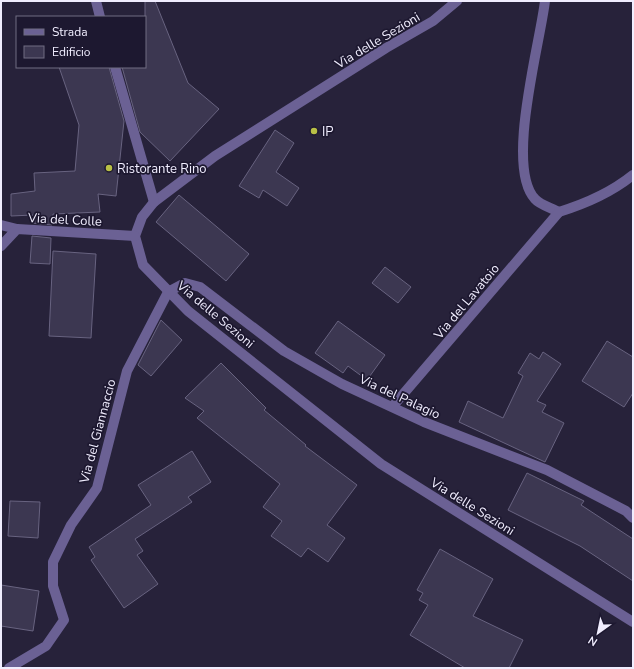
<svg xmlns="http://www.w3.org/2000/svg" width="634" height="669" viewBox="0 0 634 669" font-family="'Nunito Sans',sans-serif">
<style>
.building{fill:#3c3751;stroke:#686380}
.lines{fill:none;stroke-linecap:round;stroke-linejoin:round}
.minor{stroke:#6b6194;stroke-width:10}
.poi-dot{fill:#b9c046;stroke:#1d1830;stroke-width:1.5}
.labels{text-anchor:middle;stroke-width:3.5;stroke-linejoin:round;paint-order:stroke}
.street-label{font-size:13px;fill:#f0edfe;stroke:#1d1830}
.poi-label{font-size:13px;fill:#f0edfe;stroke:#1d1830;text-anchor:start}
</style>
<rect width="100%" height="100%" fill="#27223a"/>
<g class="building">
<polygon points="145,1 155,1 188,83 219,109 170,161 140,132 122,67 145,67"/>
<polygon points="59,67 109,67 124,121 116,196 98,194 100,212 53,214 52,225 32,223 33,215 11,216 11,194 35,191 34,173 75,171 79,125"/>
<polygon points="275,130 294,143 276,172 299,188 287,206 263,190 259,198 239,186"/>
<polygon points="179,195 249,254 226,281 156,222"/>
<polygon points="32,236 51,238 50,264 30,263"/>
<polygon points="53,251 96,254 91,338 49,336"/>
<polygon points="385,267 411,287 398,303 372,283"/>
<polygon points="161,320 182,340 151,376 138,365"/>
<polygon points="338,321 385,355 367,380 348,366 343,373 315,353"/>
<polygon points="607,341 633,357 633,393 624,407 582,381"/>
<polygon points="543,352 561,364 537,401 546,405 542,412 564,423 545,462 459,422 468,401 503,418 523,376 518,373 530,353 539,359"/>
<polygon points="221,363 266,408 264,410 306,445 305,446 357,485 327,525 345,538 328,562 308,548 301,557 271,536 282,521 263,507 280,484 197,418 204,411 185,398"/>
<polygon points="192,451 211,482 188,497 192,502 135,539 143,551 137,555 158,584 124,608 91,560 95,557 89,547 151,505 138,485"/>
<polygon points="527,473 584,501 581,505 633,539 633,581 580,546 508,510"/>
<polygon points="10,501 40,502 38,538 8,536"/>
<polygon points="440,549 493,579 473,616 523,640 509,668 465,668 410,635 428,605 419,600 423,593 417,590"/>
<polygon points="1,585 39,591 33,631 1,626"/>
</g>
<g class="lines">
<g class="minor">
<polyline points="96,1 100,17"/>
<polyline points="457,1 433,21 386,48 215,156 154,202 142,217 135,236 143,265 188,311 381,464 633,622"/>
<path d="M545,1C540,44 505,167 535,199C540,205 552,208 559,212C585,204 612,192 633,175"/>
<polyline points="115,67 154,202"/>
<polyline points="1,225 17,229"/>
<polyline points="1,246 17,229 135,236"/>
<polyline points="393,406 559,212"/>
<polyline points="9,668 46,646 64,620 53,586 53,562 71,525 97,488 127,371 168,292 185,283 200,287 284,351 342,384 424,422 547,470 626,511 633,518"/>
</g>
</g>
<g class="poi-dot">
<circle cx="314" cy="131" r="4"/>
<circle cx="109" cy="168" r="4"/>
</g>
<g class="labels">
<g class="street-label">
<text transform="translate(377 40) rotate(-31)" y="5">Via delle Sezioni</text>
<text transform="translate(65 219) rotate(3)" y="5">Via del Colle</text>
<text transform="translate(466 301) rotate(-50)" y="5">Via del Lavatoio</text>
<text transform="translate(216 314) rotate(40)" y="5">Via delle Sezioni</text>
<text transform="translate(400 396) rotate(25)" y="5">Via del Palagio</text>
<text transform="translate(97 431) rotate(-75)" y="5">Via del Giannaccio</text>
<text transform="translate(473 506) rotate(32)" y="5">Via delle Sezioni</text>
</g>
<g class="poi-label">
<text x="322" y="136">IP</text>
<text x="117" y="173">Ristorante Rino</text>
</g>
</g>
<rect width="634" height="669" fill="none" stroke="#f0edfe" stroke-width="4"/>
<rect x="16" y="16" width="130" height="52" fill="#1d1830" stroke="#716d82"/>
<rect x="24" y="29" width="20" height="6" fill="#6b6194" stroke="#716d82"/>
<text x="52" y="36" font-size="12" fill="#f0edfe">Strada</text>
<rect x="24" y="46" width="20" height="12" fill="#3c3751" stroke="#716d82"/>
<text x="52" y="56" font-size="12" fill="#f0edfe">Edificio</text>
<g transform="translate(598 633) rotate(213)" stroke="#1d1830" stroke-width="3" paint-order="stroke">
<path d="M0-3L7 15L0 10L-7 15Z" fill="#f0edfe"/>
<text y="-6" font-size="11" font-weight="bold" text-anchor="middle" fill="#f0edfe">N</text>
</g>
</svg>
